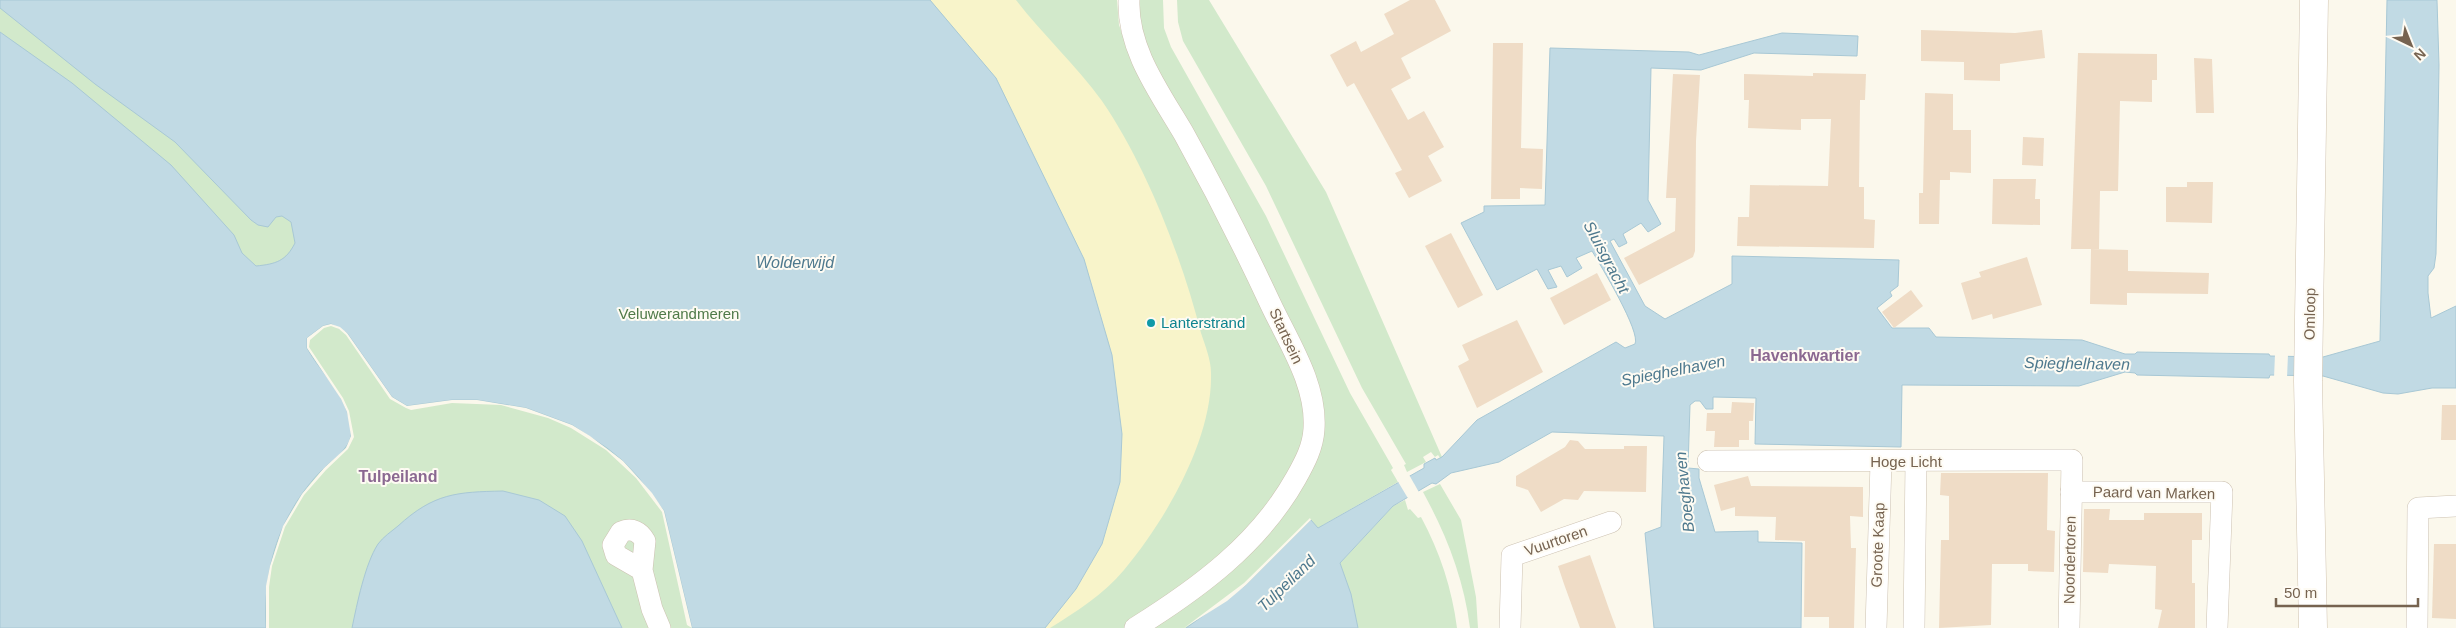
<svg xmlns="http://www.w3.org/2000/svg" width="2456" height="628" viewBox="0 0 2456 628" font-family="Helvetica,sans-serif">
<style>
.green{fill:#d2e9cb}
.sand{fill:#f8f4ca}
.water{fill:#c1dae4;stroke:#a8c8d5}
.pier{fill:#fbf8ec}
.building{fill:#efdcc6}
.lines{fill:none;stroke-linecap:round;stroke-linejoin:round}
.street-casing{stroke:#cdc2b2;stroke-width:22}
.secondary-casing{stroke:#d0c3b0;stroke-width:29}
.street{stroke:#fff;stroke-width:21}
.secondary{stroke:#fff;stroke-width:28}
.culture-dot{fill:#0f9aa8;stroke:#fefbf3;stroke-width:2}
.labels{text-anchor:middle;stroke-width:4;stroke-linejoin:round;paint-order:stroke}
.park-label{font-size:15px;fill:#507a49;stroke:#fefbf3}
.street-label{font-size:15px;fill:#766350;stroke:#fefbf3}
.culture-label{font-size:15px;fill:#0d838f;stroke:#fefbf3;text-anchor:start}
.water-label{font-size:16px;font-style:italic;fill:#4e798e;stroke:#fefbf3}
.neighbourhood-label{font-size:16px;font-weight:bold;fill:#8a6891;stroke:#fefbf3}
</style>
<rect width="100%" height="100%" fill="#fbf8ec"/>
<g class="green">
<path d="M0,0H1117L1119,25L1131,58L1223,222L1322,434L1156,72L1141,31L1139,0H1163L1164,28L1171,47L1266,216L1350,393L1393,468L1391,470L1398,482L1323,525L1354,606L1340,563L1393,506L1405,500L1408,510L1410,509L1418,518L1421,517C1440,552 1452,589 1457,628H0Z"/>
<polygon points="1177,0 1209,0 1326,192 1442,457 1440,458 1438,455 1435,457 1431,452 1423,457 1426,462 1407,472 1404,465 1406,464 1362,388 1266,186 1183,41 1178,22"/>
<path d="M1440,484L1461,520L1476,597L1478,628H1470C1464,578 1445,532 1423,492Z"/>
</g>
<path class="sand" d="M930,0H1016C1043,35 1076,65 1102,101C1146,165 1182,258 1201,333C1205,345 1211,360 1211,373C1213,439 1165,521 1124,570C1104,594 1076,612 1050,628H1045L1076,589L1084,259L996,78Z"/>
<g class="water">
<path d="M0,0H930L996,78L1084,259L1112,355L1122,434L1120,482L1102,544L1076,589L1045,628H692L664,511L638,477L623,461L607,448L572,425L526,408L477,400H452L407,406L392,397L347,333L331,324L323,326L307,338V348C322,375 349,397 351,430C352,437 349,443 345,448C340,456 330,462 323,469C312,480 301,494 293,508C271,545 264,585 266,628H0V32L72,83L171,165L234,235L242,253L256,266C276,264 286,261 295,243L291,222L282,216L276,217L268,227L258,225L251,220L175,142L95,84L0,8Z"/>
<path d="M2387,0H2437L2439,65L2436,254L2434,268L2428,276V293L2431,318L2456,306V388H2432L2398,394L2383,393L2323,376L2270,375L2269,378L2137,375L2135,373L2125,372L2079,386L1902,385L1901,447L1755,444L1756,398L1713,397V409H1706L1700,401H1695L1690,405L1688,468L1699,469V478L1715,532L1758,531V542L1802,543L1801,628H1654L1645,533L1661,527L1664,436L1552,432L1499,462L1451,473L1436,484L1432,483L1393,506L1340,563L1351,594L1358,628H1186L1246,585L1311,520L1318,528L1424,468V464L1435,458L1436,460L1442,457L1477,420L1616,342L1625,348L1635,344C1641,332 1601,266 1592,251L1576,258L1582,268L1567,277L1561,266L1548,270L1557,287L1548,289L1537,269L1497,290L1461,223L1484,212V206L1545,205L1550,48L1689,52L1699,55L1782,33L1858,36L1857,56L1754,53L1701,70L1651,68L1648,200L1661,224L1648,232L1641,223L1623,234L1627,243L1619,247L1614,239L1610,241L1645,306L1665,319L1732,284V256L1899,260L1898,286L1890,292L1892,296L1877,308L1892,328H1929L1936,337L2082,340L2125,354H2135L2137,352L2269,354L2270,356L2323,357L2380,341Z"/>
<path d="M503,491L539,500L565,516L582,541L622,628H352C357,604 365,564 378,544C383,537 392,531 398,526C434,493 457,492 503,491Z"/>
</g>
<g class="pier">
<polygon points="331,324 340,327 347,333 392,397 407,406 452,400 477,400 526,408 572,425 590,436 623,461 652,493 664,511 692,628 687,625 662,512 636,478 606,450 571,428 548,418 501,405 452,403 411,410 406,408 390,399 346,335 339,329 331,326 324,328 310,340 309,347 343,398 349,411 354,437 348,449 326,470 304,495 285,527 272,566 269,587 269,628 266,628 266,586 270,566 283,526 302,494 324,468 346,448 351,436 347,412 341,399 307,348 307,338 323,326"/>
<polygon points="2275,354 2288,354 2287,378 2274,378"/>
<polygon points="1408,473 1420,494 1409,500 1397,480"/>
<polygon points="1310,518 1311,520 1246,585 1227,601 1184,628 1244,583"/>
</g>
<g class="building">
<polygon points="1410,0 1435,0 1451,31 1401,58 1411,78 1391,89 1408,120 1424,111 1444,147 1428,156 1442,181 1409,198 1395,173 1402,170 1354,83 1347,87 1330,55 1356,41 1361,52 1394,34 1384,14"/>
<polygon points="1921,30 2015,33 2042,30 2045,58 2000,64 2000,81 1964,80 1964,62 1921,61"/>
<polygon points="1493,43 1523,43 1521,148 1543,149 1542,189 1520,188 1520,199 1491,199"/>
<polygon points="2078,53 2157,54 2157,80 2152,80 2152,102 2120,101 2118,191 2100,191 2099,249 2071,249"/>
<polygon points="2194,58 2212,59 2214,113 2196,113"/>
<polygon points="1813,73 1866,74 1865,100 1860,100 1859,187 1864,187 1864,219 1875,220 1874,248 1737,246 1738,217 1749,217 1750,185 1828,186 1831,119 1801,119 1801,130 1748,128 1749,100 1744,100 1744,74 1813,76"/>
<polygon points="1673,74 1700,75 1696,141 1695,251 1693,257 1639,285 1624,258 1675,231 1676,198 1666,198"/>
<polygon points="1925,93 1953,94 1953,130 1971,130 1971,173 1950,172 1950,180 1940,180 1939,224 1919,224 1919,193 1923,193"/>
<polygon points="2023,137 2044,138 2043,166 2022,165"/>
<polygon points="1993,179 2036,179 2035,199 2040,199 2040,225 1992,224"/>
<polygon points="2187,182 2213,182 2212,223 2166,222 2166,187 2187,187"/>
<polygon points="1451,233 1483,295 1458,308 1425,246"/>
<polygon points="2091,249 2128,250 2128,271 2209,273 2208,294 2127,293 2127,305 2090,304"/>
<polygon points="2027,257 2042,305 1993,319 1992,314 1972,320 1961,283 1981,277 1979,272"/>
<polygon points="1597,273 1611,300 1564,325 1550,298"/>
<polygon points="1911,290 1923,306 1894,328 1882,312"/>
<polygon points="1517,320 1543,372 1477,408 1458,366 1469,360 1462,345"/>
<polygon points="1732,402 1754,403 1753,421 1749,421 1749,440 1739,440 1739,447 1714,447 1715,431 1706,431 1707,413 1731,413"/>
<polygon points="2442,405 2456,405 2456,440 2441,440"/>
<polygon points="1570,440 1578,441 1585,449 1624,449 1624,446 1647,446 1646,492 1584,491 1578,500 1564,499 1541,512 1528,490 1516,486 1516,476 1565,447"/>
<polygon points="1941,473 2048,473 2047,530 2055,531 2054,572 2028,571 2028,564 1992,564 1991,625 1939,628 1941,540 1949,540 1949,496 1940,495"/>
<polygon points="1748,476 1751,486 1863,487 1863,517 1850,516 1851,548 1856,548 1854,628 1829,628 1829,617 1804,617 1805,541 1775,540 1776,517 1735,516 1735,507 1721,511 1714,485"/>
<polygon points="2084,509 2110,509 2109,520 2144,520 2144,513 2202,513 2202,540 2192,540 2192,583 2195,583 2195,628 2158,628 2162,610 2155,609 2156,566 2109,564 2108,573 2083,572"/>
<polygon points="2434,544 2456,544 2456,619 2432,618"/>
<polygon points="1590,555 1609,609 1616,628 1580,628 1564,584 1558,566"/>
</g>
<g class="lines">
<defs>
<g id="street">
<path d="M1129,0C1127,49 1160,93 1184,134C1215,190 1244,247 1271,305C1289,343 1317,385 1314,429C1313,447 1305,462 1296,478C1259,544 1199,588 1135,628"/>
<polyline points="1708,461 2072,460 2069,628"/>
<polyline points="2071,492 2222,492 2217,628"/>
<path d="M642,570L616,555L613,545L621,532C632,527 640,532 645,541L642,570L652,609L660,628"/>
<polyline points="1510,628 1512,556 1611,522"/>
<polyline points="1876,628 1881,462"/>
<polyline points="1914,628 1916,462"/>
<polyline points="2417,628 2418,508 2456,506"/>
</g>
<polyline id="secondary" points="2313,628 2308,381 2314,0"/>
</defs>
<use href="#street" class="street-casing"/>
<use href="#secondary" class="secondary-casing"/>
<use href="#street" class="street"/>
<use href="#secondary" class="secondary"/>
</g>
<circle class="culture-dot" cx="1151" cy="323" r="5"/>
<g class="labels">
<g class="park-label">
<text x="679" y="319">Veluwerandmeren</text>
</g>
<g class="street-label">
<text transform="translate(2310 314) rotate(-89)" y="5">Omloop</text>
<text transform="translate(1286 336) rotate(65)" y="5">Startsein</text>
<text x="1906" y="467">Hoge Licht</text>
<text transform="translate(2154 493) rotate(1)" y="5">Paard van Marken</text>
<text transform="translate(1556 541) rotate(-19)" y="5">Vuurtoren</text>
<text transform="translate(1878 545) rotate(-88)" y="5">Groote Kaap</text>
<text transform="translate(2070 560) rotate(-89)" y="5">Noordertoren</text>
</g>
<g class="culture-label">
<text x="1161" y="328">Lanterstrand</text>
</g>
<g class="water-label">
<text transform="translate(1607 257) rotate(62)" y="6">Sluisgracht</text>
<text x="795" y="268">Wolderwijd</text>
<text transform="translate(2077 363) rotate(1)" y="6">Spieghelhaven</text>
<text transform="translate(1673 370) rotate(-11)" y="6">Spieghelhaven</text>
<text transform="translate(1684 492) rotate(-96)" y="6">Boeghaven</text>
<text transform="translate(1286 583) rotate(-44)" y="6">Tulpeiland</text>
</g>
<g class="neighbourhood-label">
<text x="1805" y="361">Havenkwartier</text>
<text x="398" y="482">Tulpeiland</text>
</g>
</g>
<g transform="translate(2411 45) rotate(137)" stroke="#fefbf3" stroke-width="4" paint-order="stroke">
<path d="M0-4L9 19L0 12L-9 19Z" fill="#766350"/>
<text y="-8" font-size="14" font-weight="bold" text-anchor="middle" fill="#766350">N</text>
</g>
<path d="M2276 598v8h142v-8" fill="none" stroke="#766350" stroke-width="2.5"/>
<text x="2284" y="598" font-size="15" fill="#766350" stroke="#fefbf3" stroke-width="4" paint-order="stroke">50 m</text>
</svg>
